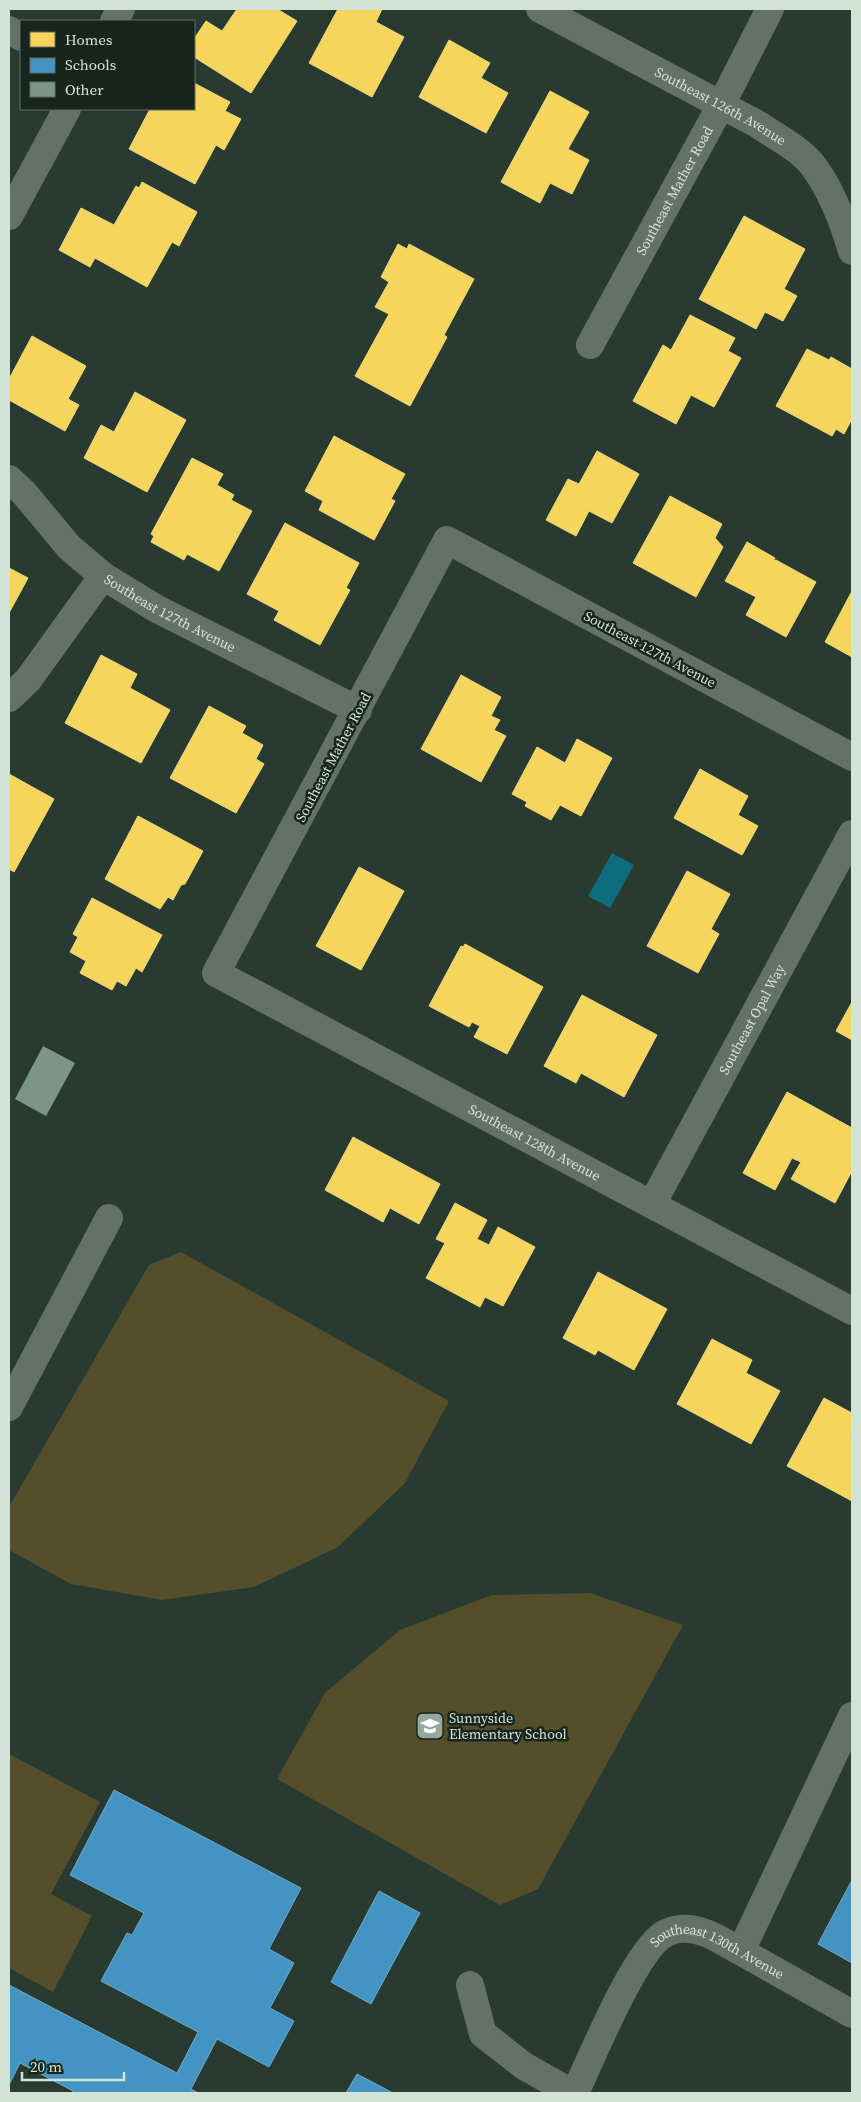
<svg xmlns="http://www.w3.org/2000/svg" width="861" height="2102" viewBox="0 0 861 2102" font-family="'Source Serif 4',serif">
<style>
.green{fill:#554e2b}
.water{fill:#0e6c7c}
.homes{fill:#f6d55c;stroke:#ebd981}
.schools{fill:#4393c3;stroke:#6dabc9}
.building{fill:#7c948a}
.lines{fill:none;stroke-linecap:round;stroke-linejoin:round}
.minor{stroke:#647168;stroke-width:28}
.labels{text-anchor:middle;stroke-width:5;stroke-linejoin:round;paint-order:stroke}
.street-label{font-size:14px;fill:#d0e3d6;stroke:#17251c}
.poi-label{font-size:14px;fill:#d0e3d6;stroke:#17251c;text-anchor:start}
</style>
<rect width="100%" height="100%" fill="#293b30"/>
<g class="green">
<polygon points="181,1252 449,1401 405,1483 338,1547 254,1587 162,1600 71,1584 9,1550 9,1507 149,1265"/>
<polygon points="590,1593 683,1625 538,1889 500,1905 277,1779 325,1693 400,1630 492,1595"/>
<polygon points="9,1754 100,1802 51,1894 92,1916 53,1992 9,1968"/>
</g>
<polygon class="water" points="612,853 634,865 610,908 588,896"/>
<g class="homes">
<polygon points="237,9 277,9 297,21 251,93 194,57 194,39 206,21 222,31"/>
<polygon points="338,9 382,9 376,22 404,37 372,97 309,63"/>
<polygon points="449,40 490,63 481,78 508,93 486,133 419,97"/>
<polygon points="194,83 230,102 225,111 241,119 224,150 216,145 195,184 129,149 150,109 194,109"/>
<polygon points="550,91 589,112 568,149 589,160 572,194 550,183 540,203 501,182"/>
<polygon points="142,182 197,212 179,246 172,242 147,287 95,258 90,267 59,250 81,208 114,225 136,186 139,188"/>
<polygon points="744,216 805,249 784,289 797,296 783,321 765,312 756,329 699,299"/>
<polygon points="398,244 407,249 409,244 474,279 444,335 447,337 410,406 355,376 389,314 375,307 389,282 381,277"/>
<polygon points="690,315 735,338 728,351 741,358 714,407 691,395 676,424 633,401 663,345 671,350"/>
<polygon points="32,336 86,366 68,399 79,405 65,431 9,400 9,379"/>
<polygon points="807,349 829,360 831,357 852,369 852,419 844,434 836,429 832,436 776,406"/>
<polygon points="135,392 186,420 147,492 84,458 101,425 114,432"/>
<polygon points="334,436 405,474 391,499 395,501 374,540 319,510 323,501 305,491"/>
<polygon points="597,451 639,474 612,523 589,511 576,536 546,520 568,479 579,484"/>
<polygon points="192,458 223,474 217,485 234,495 231,500 252,511 219,571 187,554 184,560 151,542 154,536 151,534"/>
<polygon points="670,496 722,524 715,538 723,547 696,597 633,563"/>
<polygon points="285,523 359,563 346,588 350,590 320,645 274,620 279,611 247,594"/>
<polygon points="747,542 775,558 773,561 776,560 816,582 786,637 746,615 756,597 725,581"/>
<polygon points="9,568 28,578 9,613"/>
<polygon points="852,591 852,657 825,642"/>
<polygon points="101,655 137,674 130,688 170,710 141,763 65,723"/>
<polygon points="461,675 501,697 491,716 500,720 494,730 506,736 481,782 421,749"/>
<polygon points="209,706 246,726 242,733 263,745 256,759 264,764 236,813 170,778"/>
<polygon points="577,739 612,758 581,816 560,805 551,820 525,806 527,802 512,794 537,747 565,763"/>
<polygon points="700,769 748,796 738,815 758,826 742,855 674,818"/>
<polygon points="9,774 54,799 14,872 9,869"/>
<polygon points="138,816 203,851 185,884 181,885 173,900 168,897 160,909 105,879"/>
<polygon points="359,867 404,891 361,970 316,946"/>
<polygon points="687,871 730,894 711,929 719,934 698,973 647,946"/>
<polygon points="92,898 162,935 142,972 136,968 126,986 117,981 112,990 80,973 86,961 70,952 78,937 73,934"/>
<polygon points="465,944 543,987 507,1054 474,1037 480,1026 472,1022 469,1027 429,1006 461,946 463,947"/>
<polygon points="582,995 657,1035 624,1097 581,1073 576,1083 544,1066"/>
<polygon points="852,1002 852,1040 836,1031"/>
<polygon points="787,1092 852,1128 852,1171 835,1203 791,1179 801,1162 792,1158 775,1190 743,1173"/>
<polygon points="353,1137 440,1184 419,1224 390,1208 383,1222 325,1190"/>
<polygon points="455,1203 487,1220 477,1239 489,1245 498,1227 535,1247 503,1306 485,1297 480,1307 426,1278 445,1243 436,1239"/>
<polygon points="598,1272 667,1309 634,1370 598,1350 595,1355 563,1338"/>
<polygon points="712,1339 752,1360 746,1373 780,1391 751,1444 677,1404"/>
<polygon points="824,1398 852,1413 852,1431 850,1436 852,1437 852,1501 787,1466"/>
</g>
<g class="schools">
<polygon points="114,1790 301,1888 269,1949 294,1963 270,2008 294,2021 269,2067 217,2039 191,2089 198,2093 72,2093 73,2091 20,2063 9,2085 9,1985 177,2073 198,2032 101,1981 127,1933 132,1935 144,1913 70,1875"/>
<polygon points="852,1880 852,1963 818,1944"/>
<polygon points="379,1891 420,1913 371,2004 331,1982"/>
<polygon points="357,2074 393,2093 346,2093"/>
</g>
<polygon class="building" points="43,1046 75,1063 46,1116 15,1099"/>
<g class="lines">
<g class="minor">
<path id="s1" d="M540,9L759,125C776,137 801,149 814,167C831,190 844,224 852,251"/>
<polyline points="114,21 121,9"/>
<polyline points="9,30 21,37"/>
<polyline points="9,216 67,109"/>
<path id="s2" d="M590,345L721,105L770,9"/>
<path id="s3" d="M9,479L24,493L69,547L103,576L157,609L358,710"/>
<polyline points="9,698 28,680 103,576"/>
<path id="s4" d="M852,757L447,540L216,973L852,1311"/>
<path id="s5" d="M652,1204L852,834"/>
<polyline points="9,1407 109,1218"/>
<polyline points="741,1951 852,1716"/>
<polyline points="470,1985 483,2034 524,2066 572,2093"/>
<path id="s6" d="M575,2093C591,2059 635,1951 664,1934C680,1925 699,1929 715,1937L852,2014"/>
</g>
</g>
<defs>
<symbol id="school-square" viewBox="-11 -11 22 22"><rect x="-9" y="-9" width="18" height="18" rx="4" fill="#96a89c" stroke="#17251c"/><path d="M0-5L7-2L0 1L-7-2ZM-4 1L0 2.5L4 1V4Q0 6-4 4Z" fill="#fff"/></symbol>
</defs>
<g fill-rule="evenodd">
<use href="#school-square" x="414" y="1710" width="32" height="32"/>
</g>
<g class="labels">
<g class="street-label">
<text dy="5" stroke="none"><textPath href="#s1" startOffset="205">Southeast 126th Avenue</textPath></text>
<text dy="5" stroke="none"><textPath href="#s2" startOffset="176">Southeast Mather Road</textPath></text>
<text dy="5" stroke="none"><textPath href="#s3" startOffset="212">Southeast 127th Avenue</textPath></text>
<text transform="translate(650 649) rotate(28)" y="5">Southeast 127th Avenue</text>
<text transform="translate(333 757) rotate(-62)" y="5">Southeast Mather Road</text>
<text dy="5" stroke="none"><textPath href="#s5" startOffset="210">Southeast Opal Way</textPath></text>
<text dy="5" stroke="none"><textPath href="#s4" startOffset="1311">Southeast 128th Avenue</textPath></text>
<text dy="5" stroke="none"><textPath href="#s6" startOffset="241">Southeast 130th Avenue</textPath></text>
</g>
<g class="poi-label">
<text x="449" y="1723">Sunnyside<tspan x="449" dy="16">Elementary School</tspan></text>
</g>
</g>
<rect width="861" height="2102" fill="none" stroke="#d0e3d6" stroke-width="20"/>
<rect x="20" y="20" width="175" height="90" fill="#17251c" stroke="#617166"/>
<rect x="30" y="32" width="25" height="15" fill="#f6d55c" stroke="#617166"/>
<text x="65" y="45" font-size="15" fill="#d0e3d6">Homes</text>
<rect x="30" y="58" width="25" height="15" fill="#4393c3" stroke="#617166"/>
<text x="65" y="70" font-size="15" fill="#d0e3d6">Schools</text>
<rect x="30" y="82" width="25" height="15" fill="#7c948a" stroke="#617166"/>
<text x="65" y="95" font-size="15" fill="#d0e3d6">Other</text>
<path d="M22 2072v8h102v-8" fill="none" stroke="#d0e3d6" stroke-width="2.5"/>
<text x="30" y="2072" font-size="15" fill="#d0e3d6" stroke="#17251c" stroke-width="4" paint-order="stroke">20 m</text>
</svg>
